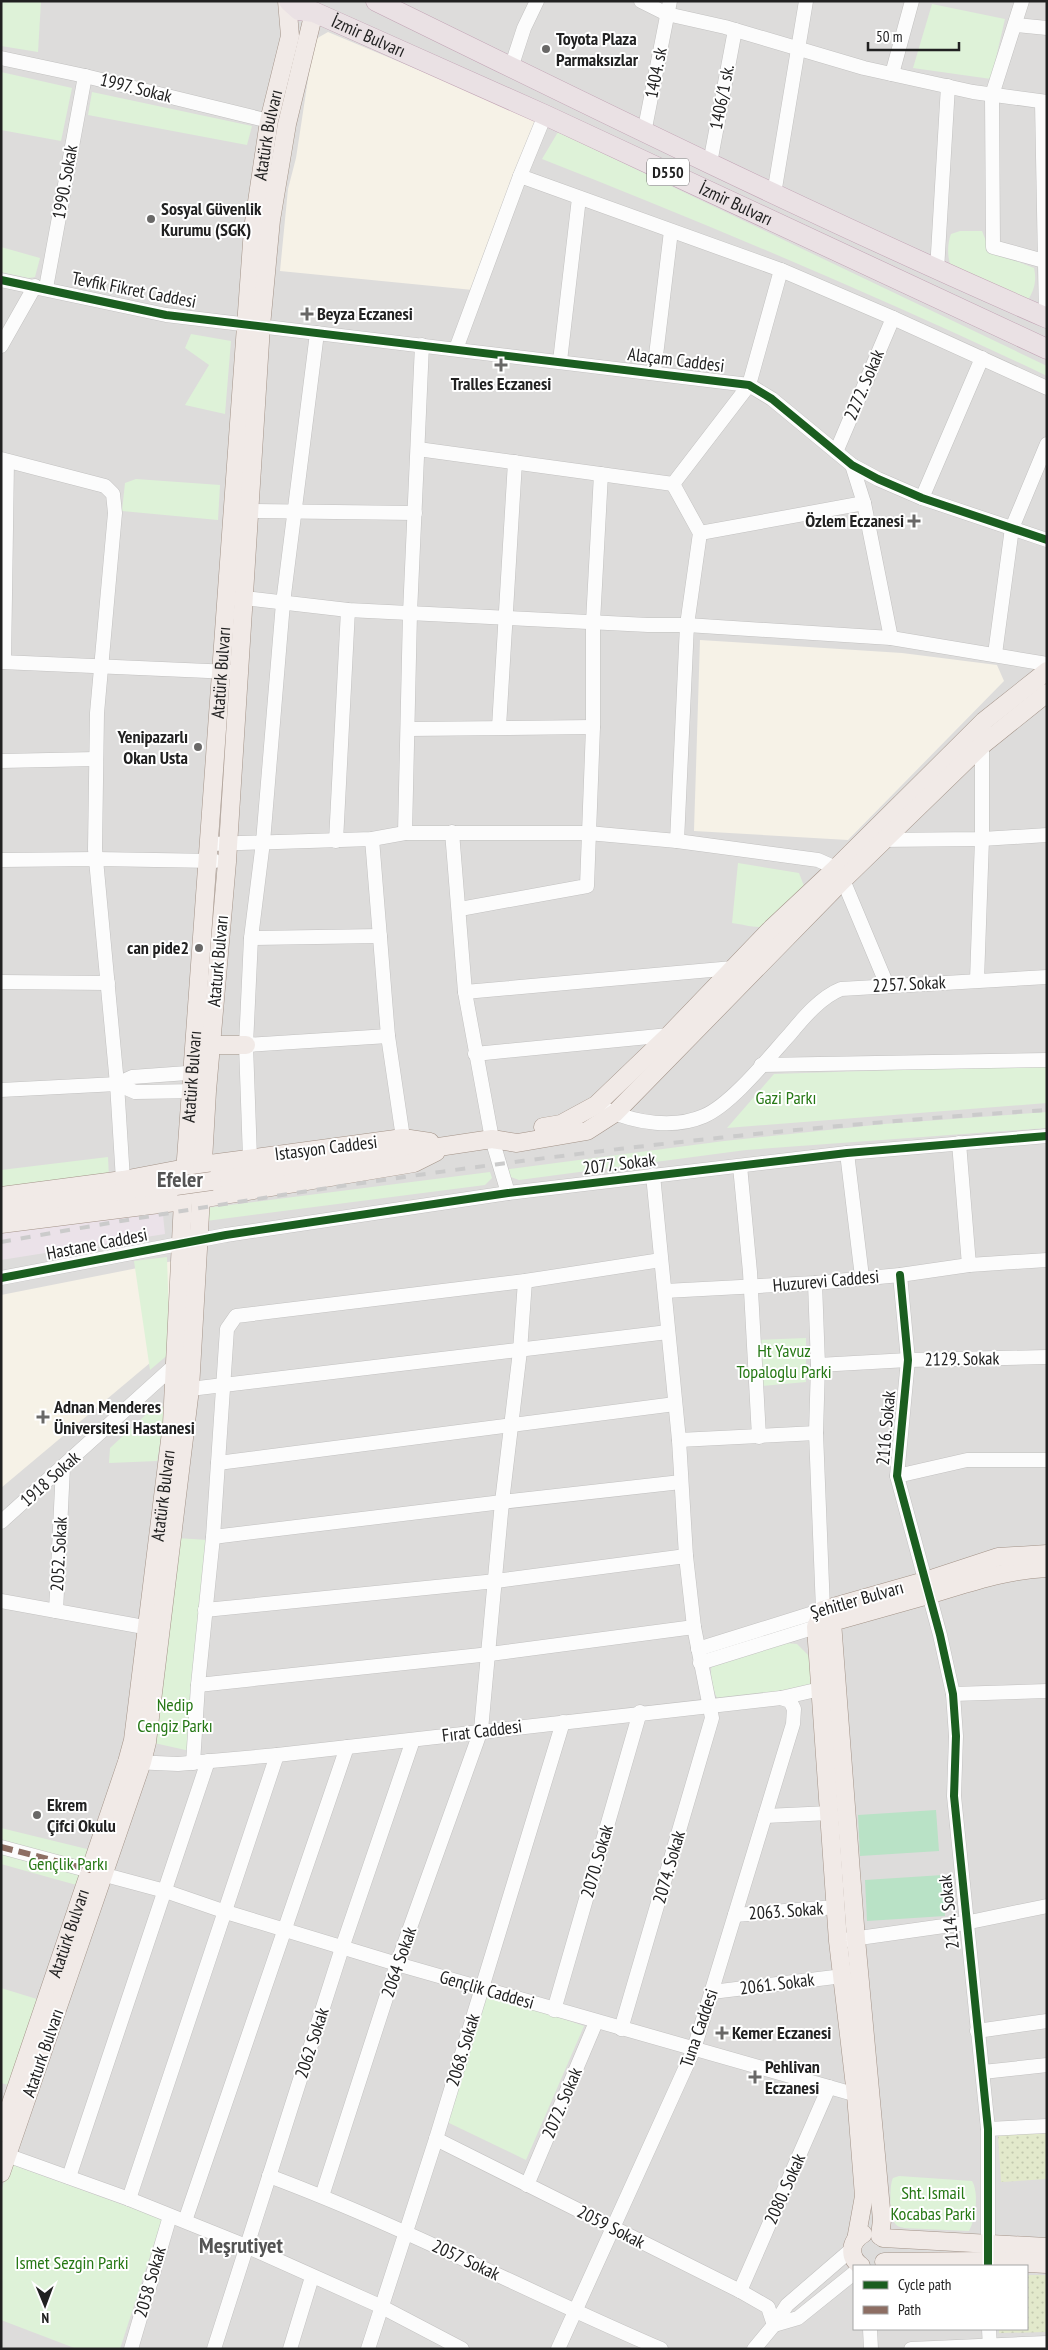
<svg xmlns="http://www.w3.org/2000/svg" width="1048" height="2350" viewBox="0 0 1048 2350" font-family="'PT Sans Narrow',sans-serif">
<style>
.built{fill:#dddcdb;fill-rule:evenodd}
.education{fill:#f6f2e7}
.railway{fill:#ebe2e9}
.grass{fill:url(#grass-dots)}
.park{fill:#def2d8}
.pitch{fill:#b9e2c6}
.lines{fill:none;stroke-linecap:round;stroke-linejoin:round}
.minor-casing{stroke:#c2c1c0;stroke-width:15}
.major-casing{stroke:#a39388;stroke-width:19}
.highway-casing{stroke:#c1a3b4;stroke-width:21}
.minor{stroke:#fcfcfc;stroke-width:14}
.major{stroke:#f1eae7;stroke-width:18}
.highway{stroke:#eae1e4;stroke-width:20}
.rail{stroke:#cbcbcb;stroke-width:4;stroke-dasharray:10 10;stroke-linecap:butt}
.major-bridge-casing{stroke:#a39388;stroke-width:19;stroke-linecap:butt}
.major-bridge{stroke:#f1eae7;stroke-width:18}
.quiet{stroke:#8d6e63;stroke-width:6;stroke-dasharray:12 6;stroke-linecap:butt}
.cycleway-casing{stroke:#fff;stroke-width:11}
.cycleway{stroke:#1b5e20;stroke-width:8}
.poi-dot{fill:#696867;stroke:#fff;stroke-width:2}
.labels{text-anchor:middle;stroke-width:4;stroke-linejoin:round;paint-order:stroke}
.shield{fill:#fff;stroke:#646464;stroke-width:1}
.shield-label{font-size:16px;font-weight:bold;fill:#212121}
.street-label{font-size:18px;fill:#212121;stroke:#fff}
.poi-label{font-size:18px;font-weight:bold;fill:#212121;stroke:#fff;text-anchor:start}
.park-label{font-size:18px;fill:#267815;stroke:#fff}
.district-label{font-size:22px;font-weight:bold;fill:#545454;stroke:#fff}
</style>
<defs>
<pattern id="grass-dots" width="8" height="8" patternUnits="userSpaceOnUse" patternTransform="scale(1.25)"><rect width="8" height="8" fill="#e2e9cb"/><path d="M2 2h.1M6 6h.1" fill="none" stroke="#c2c8ae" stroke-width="1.8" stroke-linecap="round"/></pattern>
</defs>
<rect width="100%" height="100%" fill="#eeecea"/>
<path class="built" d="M1,1H1047V2349H1ZM854,2266H1027V2329H854Z"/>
<g class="education">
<polygon points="328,32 536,119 473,290 280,271 288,189 296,158 314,40"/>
<polygon points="700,640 902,653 997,665 1004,681 848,840 694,831"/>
<polygon points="173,1261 169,1347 1,1488 1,1295"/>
</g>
<polygon class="railway" points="162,1206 165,1234 1,1260 1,1226"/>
<g class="grass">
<polygon points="1047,2132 1047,2179 1001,2182 998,2135"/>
<polygon points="1027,2275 1047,2275 1047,2332 999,2333 999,2329 1027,2329"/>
</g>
<g class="park">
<polygon points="1,1 41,1 38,52 1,46"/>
<polygon points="932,4 1005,19 991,79 913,68"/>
<polygon points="1,72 72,88 61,141 1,130"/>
<polygon points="92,92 252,126 247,145 88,115"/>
<path d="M558,132L1047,366V376C881,297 712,226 542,159Z"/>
<path d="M960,231H982L990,251L1034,268C1037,282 1034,290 1027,302L952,268C947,259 947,244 951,234Z"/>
<polygon points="1,247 40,258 35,277 29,278 1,272"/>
<polygon points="191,334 231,341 225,414 185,405 209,365 185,348"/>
<polygon points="136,479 220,485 218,520 122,511 125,483"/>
<path d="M738,863L799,873L804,886C799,896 777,922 767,926C756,929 742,924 732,923Z"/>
<polygon points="1047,1065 1047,1103 727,1128 774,1074"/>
<polygon points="1047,1112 1047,1128 746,1150 519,1180 503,1174 503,1170 724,1141 884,1124"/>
<polygon points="108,1157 109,1178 1,1191 1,1170"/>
<polygon points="490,1172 492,1178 485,1185 206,1221 206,1208"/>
<polygon points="167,1257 170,1353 150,1370 134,1261"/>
<polygon points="806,1338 806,1382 762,1386 757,1340"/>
<polygon points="161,1405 166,1411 157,1461 109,1463 110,1448 153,1408"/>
<polygon points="176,1538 208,1540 190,1751 154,1743"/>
<path d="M785,1643L797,1644L808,1655L815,1687L719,1701C713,1693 709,1675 712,1665Z"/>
<polygon points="1,1828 91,1850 80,1886 1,1864"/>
<polygon points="1,1988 40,2000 12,2086 1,2083"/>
<polygon points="485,1992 584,2026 526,2160 447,2122"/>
<polygon points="10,2164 162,2219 120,2349 77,2349 1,2320 1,2191"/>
<path d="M899,2176L972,2181C979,2192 976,2219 969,2231L904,2228C900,2227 896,2226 894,2222C890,2215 889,2185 893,2178Z"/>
</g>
<g class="pitch">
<polygon points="936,1810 939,1851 860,1856 858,1815"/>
<polygon points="943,1875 945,1916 867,1921 865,1880"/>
</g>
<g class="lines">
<defs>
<g id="minor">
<polyline points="641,1 667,14 725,27 864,68 973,92 1047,102"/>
<polyline points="1022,1 992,95 993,247 1044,261"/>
<polyline points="1016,25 1047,28"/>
<polyline points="1,58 85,76 269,121"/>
<polyline points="511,68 524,28 537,1"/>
<polyline points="892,74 912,1"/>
<polyline points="1042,102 1046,317"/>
<polyline points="644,133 670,1"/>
<polyline points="710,163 735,30"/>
<polyline points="520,176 545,115"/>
<polyline points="774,194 806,1"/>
<polyline points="937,270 948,86"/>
<polyline points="1,280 166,315 749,385 772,399 852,465 878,479 922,498 1047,540"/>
<polyline points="46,288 85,76"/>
<polyline points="1,346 35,286"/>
<polyline points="456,349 520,176 781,270 893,318 1047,388"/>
<polyline points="560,361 579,198"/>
<polyline points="654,372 671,231"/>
<polyline points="418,449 673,484"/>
<polyline points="836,452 893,318"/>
<polyline points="1,459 105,486 113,494 115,513 97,713 95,849 117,1084 123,1180"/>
<polyline points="852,465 864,503 891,638"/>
<polyline points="673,484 700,533 687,625 677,841"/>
<polyline points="673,484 749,385 781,270"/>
<polyline points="922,498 982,358"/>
<polyline points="250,511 415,513"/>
<polyline points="700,533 864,503"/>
<polyline points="244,598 348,610 648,625 687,625 891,638 1047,664"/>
<polyline points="995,654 1012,528 1047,444"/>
<polyline points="1,662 231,672"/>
<polyline points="4,662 7,461"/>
<polyline points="499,727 515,462"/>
<polyline points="408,729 593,727"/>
<polyline points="1,761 96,759"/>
<polyline points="452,832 465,992 492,1139 508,1193"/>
<polyline points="405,833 410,613 422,345"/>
<polyline points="372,839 388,1036 403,1138"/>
<polyline points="878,840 982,839 1047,835"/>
<polyline points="336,841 348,610"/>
<polyline points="210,844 372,839 405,833 588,833 677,841 818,860 836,868 843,880 887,985"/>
<polyline points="1,860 96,859 215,861"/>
<polyline points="460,909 587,886 593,727 593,622 601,474"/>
<polyline points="251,938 380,936"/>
<polyline points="977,980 982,839 982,739"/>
<polyline points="1,982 108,983"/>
<polyline points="465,992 733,968"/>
<polyline points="246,1045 388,1036"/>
<polyline points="475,1054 669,1035"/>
<polyline points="761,1065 1047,1060"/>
<polyline points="117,1084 135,1092 200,1091"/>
<polyline points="1,1090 117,1084 132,1077 201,1072"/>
<path d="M607,1110C636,1123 674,1129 704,1116C732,1104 769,1057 790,1034C804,1017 821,997 841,989L1047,977"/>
<polyline points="959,1143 969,1265"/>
<polyline points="847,1153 862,1277"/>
<polyline points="250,1158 246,1045 251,938 263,842 283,603 317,333"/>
<polyline points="740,1166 750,1272 759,1437"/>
<polyline points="900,1275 908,1360 897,1476 940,1635 953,1694 956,1736 954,1796 988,2129 988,2254"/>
<polyline points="1,1278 226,1235 508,1193 847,1153 1047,1136"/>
<polyline points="665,1291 815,1283 900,1275 969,1265 1047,1260"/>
<polyline points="818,1365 908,1360 1047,1357"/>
<polyline points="190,1389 668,1332"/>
<polyline points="679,1440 816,1433"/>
<polyline points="218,1463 675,1404"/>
<polyline points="897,1476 967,1460 1047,1460"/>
<polyline points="1,1522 175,1365 180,1365"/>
<polyline points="213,1537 502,1502 681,1482"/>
<polyline points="1,1601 155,1629"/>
<polyline points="205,1610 496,1581 686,1556"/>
<polyline points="56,1611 63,1467"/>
<polyline points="698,1649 823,1610"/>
<polyline points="700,1663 832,1622 823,1610 816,1433 818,1365 815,1283"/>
<polyline points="198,1685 490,1654 694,1627"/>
<polyline points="953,1694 1047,1691"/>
<polyline points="133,1762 178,1764 277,1755 781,1698 829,1687"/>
<polyline points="193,1763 198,1685 213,1537 227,1329 236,1316 525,1281 661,1260"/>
<polyline points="765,1816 830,1813"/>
<polyline points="1,1847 165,1891 226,1912 397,1964 864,2097"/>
<polyline points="735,1915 836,1907"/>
<polyline points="838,1941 965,1923 1047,1906"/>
<polyline points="712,1992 843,1976"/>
<polyline points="554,2010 640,1712"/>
<polyline points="621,2029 712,1718 694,1627 686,1556 679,1440 653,1175"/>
<polyline points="977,2031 1047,2021"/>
<polyline points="983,2072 1047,2065"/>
<polyline points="988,2129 1047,2126"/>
<polyline points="436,2139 740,2291 768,2307 774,2325"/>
<polyline points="1,2153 129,2199 246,2246 380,2306 462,2349"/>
<path d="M269,2176C403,2226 530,2293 661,2349"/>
<polyline points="69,2177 208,1761"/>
<polyline points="527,2185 596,2022"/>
<polyline points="322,2196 397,1964 481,1730 502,1502 520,1351 525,1281"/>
<polyline points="129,2199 277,1755"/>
<polyline points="185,2221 347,1747"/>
<polyline points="740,2291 829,2087"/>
<polyline points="774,2325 787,2305 852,2249"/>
<polyline points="870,2329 871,2349"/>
<polyline points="989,2329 990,2349"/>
<polyline points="131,2349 170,2216"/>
<polyline points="214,2349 342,1948 413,1740"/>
<polyline points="290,2349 312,2277"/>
<polyline points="368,2349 436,2139 563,1722"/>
<polyline points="558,2349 694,2049 793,1724 794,1709 790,1701 781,1698"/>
<polyline points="754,2349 774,2325 798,2318 854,2273"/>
<polyline points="911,2349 1047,2343"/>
</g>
<g id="major">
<polyline points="210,1045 246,1045"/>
<polyline points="543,1127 561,1124 596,1105 669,1035 772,928 836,868 984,721 1047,671"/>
<polyline points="202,1165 403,1138 430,1142"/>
<polyline points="212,1181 492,1139 517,1143 587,1131 615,1113 843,880 981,746 1047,693"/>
<polyline points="1,1196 123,1180 186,1168"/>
<polyline points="200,1199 414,1163 436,1152"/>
<polyline points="1,1209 176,1186"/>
<polyline points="1,1224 183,1201"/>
<path id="s1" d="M1,2133L127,1762L133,1740L172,1424L183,1201L253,229L269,121L290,36L287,1"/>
<polyline points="1,2173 142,1762 147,1742 190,1389 207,1091 227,862 261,326 271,220 287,124 314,12"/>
<path d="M880,2236L882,2220L856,1939L832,1622C864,1613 896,1604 928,1595C969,1583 1004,1570 1047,1568"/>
<polyline points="883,2238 1047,2247"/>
<polyline points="856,2240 864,2196 856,2095 838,1941 816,1627 823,1610 925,1581 998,1557 1047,1554"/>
<polyline points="884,2262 988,2261 1047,2264"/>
<path d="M861,2266C848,2257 850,2241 863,2234"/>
</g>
<g id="highway">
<path id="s2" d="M289,1L299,10L314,12L545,115L1047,349"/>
<path d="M376,1C598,110 820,219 1047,318"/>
</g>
</defs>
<use href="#minor" class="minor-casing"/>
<use href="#major" class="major-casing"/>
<use href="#highway" class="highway-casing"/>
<use href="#minor" class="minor"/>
<use href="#major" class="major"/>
<use href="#highway" class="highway"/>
<path class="rail" d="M1,1242C347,1180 696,1132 1047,1110"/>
<defs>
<polyline id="major-bridge" points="176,1186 212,1181"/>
</defs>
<use href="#major-bridge" class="major-bridge-casing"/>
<use href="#major-bridge" class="major-bridge"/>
<polyline class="quiet" points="1,1847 91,1870"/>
<defs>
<g id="cycleway">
<polyline points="1,280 166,315 749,385 772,399 852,465 878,479 922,498 1047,540"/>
<polyline points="900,1275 908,1360 897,1476 940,1635 953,1694 956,1736 954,1796 988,2129 988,2266"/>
<polyline points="1,1278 226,1235 508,1193 847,1153 1047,1136"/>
</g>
</defs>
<use href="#cycleway" class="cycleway-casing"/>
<use href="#cycleway" class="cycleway"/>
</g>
<g class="poi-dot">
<circle cx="546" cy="49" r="5"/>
<circle cx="151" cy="219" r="5"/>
<path d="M304.5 306.5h5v5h5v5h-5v5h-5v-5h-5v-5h5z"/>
<path d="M498.5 357.5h5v5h5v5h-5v5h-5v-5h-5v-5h5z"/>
<path d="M911.5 513.5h5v5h5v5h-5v5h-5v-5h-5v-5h5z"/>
<circle cx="198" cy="747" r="5"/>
<circle cx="199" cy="948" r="5"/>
<path d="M40.5 1409.5h5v5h5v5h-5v5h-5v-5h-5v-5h5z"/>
<circle cx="37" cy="1815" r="5"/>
<path d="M719.5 2025.5h5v5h5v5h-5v5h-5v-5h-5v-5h5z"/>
<path d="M752.5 2069.5h5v5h5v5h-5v5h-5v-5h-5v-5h5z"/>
</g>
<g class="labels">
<rect class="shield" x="647" y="158.5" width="42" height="27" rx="4"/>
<g class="shield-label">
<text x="668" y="178">D550</text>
</g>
<g class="street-label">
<text dy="6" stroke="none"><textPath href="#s2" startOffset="88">İzmir Bulvarı</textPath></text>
<text transform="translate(656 73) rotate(-79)" y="6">1404. sk</text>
<text transform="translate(136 88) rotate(14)" y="6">1997. Sokak</text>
<text transform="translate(722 97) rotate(-79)" y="6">1406/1 sk.</text>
<text dy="6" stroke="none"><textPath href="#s1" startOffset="2026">Atatürk Bulvarı</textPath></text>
<text transform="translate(65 182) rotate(-80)" y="6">1990. Sokak</text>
<text dy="6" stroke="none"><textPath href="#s2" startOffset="492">İzmir Bulvarı</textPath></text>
<text transform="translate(134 290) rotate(11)" y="6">Tevfik Fikret Caddesi</text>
<text transform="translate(676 360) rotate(7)" y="6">Alaçam Caddesi</text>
<text transform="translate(864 385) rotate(-67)" y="6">2272. Sokak</text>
<text dy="6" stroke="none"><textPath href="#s1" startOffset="1486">Atatürk Bulvarı</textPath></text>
<text transform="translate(218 961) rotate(-85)" y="6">Ataturk Bulvarı</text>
<text transform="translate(909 984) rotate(-3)" y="6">2257. Sokak</text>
<text dy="6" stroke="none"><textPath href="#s1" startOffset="1081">Atatürk Bulvarı</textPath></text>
<text transform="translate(326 1148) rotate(-7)" y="6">Istasyon Caddesi</text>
<text transform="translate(619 1164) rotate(-7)" y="6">2077. Sokak</text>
<text transform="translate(97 1244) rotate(-11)" y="6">Hastane Caddesi</text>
<text transform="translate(826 1281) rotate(-5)" y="6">Huzurevi Caddesi</text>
<text transform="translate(962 1359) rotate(-1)" y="6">2129. Sokak</text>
<text transform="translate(886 1428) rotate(-85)" y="6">2116. Sokak</text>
<text transform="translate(50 1479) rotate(-42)" y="6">1918 Sokak</text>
<text dy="6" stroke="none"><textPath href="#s1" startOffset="661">Atatürk Bulvarı</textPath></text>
<text transform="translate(59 1554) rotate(-87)" y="6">2052. Sokak</text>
<text transform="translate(857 1600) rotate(-16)" y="6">Şehitler Bulvarı</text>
<text transform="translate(482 1731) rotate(-7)" y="6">Fırat Caddesi</text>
<text transform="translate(597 1861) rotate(-74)" y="6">2070. Sokak</text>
<text transform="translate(669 1867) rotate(-74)" y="6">2074. Sokak</text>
<text transform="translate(786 1911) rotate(-4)" y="6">2063. Sokak</text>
<text transform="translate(949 1912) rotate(-96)" y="6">2114. Sokak</text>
<text dy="6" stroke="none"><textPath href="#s1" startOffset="211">Atatürk Bulvarı</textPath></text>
<text transform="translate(399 1962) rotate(-71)" y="6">2064 Sokak</text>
<text transform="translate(777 1984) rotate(-7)" y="6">2061. Sokak</text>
<text transform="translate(487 1990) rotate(16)" y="6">Gençlik Caddesi</text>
<text transform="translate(699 2028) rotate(-71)" y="6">Tuna Caddesi</text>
<text transform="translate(312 2043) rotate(-72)" y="6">2062 Sokak</text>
<text transform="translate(463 2050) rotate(-73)" y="6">2068. Sokak</text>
<text transform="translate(43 2053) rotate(-71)" y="6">Ataturk Bulvarı</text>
<text transform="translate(562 2103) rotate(-67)" y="6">2072. Sokak</text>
<text transform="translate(785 2189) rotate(-66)" y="6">2080. Sokak</text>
<text transform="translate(611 2227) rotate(27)" y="6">2059 Sokak</text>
<text transform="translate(466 2260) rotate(25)" y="6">2057 Sokak</text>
<text transform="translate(150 2282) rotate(-74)" y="6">2058 Sokak</text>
</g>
<g class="poi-label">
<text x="556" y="45">Toyota Plaza<tspan x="556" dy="21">Parmaksızlar</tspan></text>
<text x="161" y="215">Sosyal Güvenlik<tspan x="161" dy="21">Kurumu (SGK)</tspan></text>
<text x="317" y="320">Beyza Eczanesi</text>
<text x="501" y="390" text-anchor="middle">Tralles Eczanesi</text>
<text x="904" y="527" text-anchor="end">Özlem Eczanesi</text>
<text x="188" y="743" text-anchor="end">Yenipazarlı<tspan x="188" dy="21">Okan Usta</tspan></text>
<text x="189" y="954" text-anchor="end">can pide2</text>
<text x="54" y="1413">Adnan Menderes<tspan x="54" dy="21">Üniversitesi Hastanesi</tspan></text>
<text x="47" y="1811">Ekrem<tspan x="47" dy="21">Çifci Okulu</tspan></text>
<text x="732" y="2039">Kemer Eczanesi</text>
<text x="765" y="2073">Pehlivan<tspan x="765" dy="21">Eczanesi</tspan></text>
</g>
<g class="park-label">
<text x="786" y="1104">Gazi Parkı</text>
<text x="784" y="1357">Ht Yavuz<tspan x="784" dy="21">Topaloglu Parki</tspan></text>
<text x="175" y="1711">Nedip<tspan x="175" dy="21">Cengiz Parkı</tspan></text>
<text x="68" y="1870">Gençlik Parkı</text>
<text x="933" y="2199">Sht. Ismail<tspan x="933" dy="21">Kocabas Parki</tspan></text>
<text x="72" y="2269">Ismet Sezgin Parki</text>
</g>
<g class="district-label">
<text x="180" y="1187">Efeler</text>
<text x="241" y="2253">Meşrutiyet</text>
</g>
</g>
<rect width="1048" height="2350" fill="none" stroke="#212121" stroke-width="5"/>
<rect x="853" y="2265" width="175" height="65" fill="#ffffff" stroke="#a6a6a6"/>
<rect x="863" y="2281" width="25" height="8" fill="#1b5e20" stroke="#a6a6a6"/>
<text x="898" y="2290" font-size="15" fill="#212121">Cycle path</text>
<rect x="863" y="2306" width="25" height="8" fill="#8d6e63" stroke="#a6a6a6"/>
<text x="898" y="2315" font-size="15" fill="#212121">Path</text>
<g transform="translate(45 2305) rotate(179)" stroke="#ffffff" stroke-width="4" paint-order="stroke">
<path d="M0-4L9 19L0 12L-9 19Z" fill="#212121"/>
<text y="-8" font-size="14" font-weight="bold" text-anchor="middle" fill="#212121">N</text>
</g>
<path d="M868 42v8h91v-8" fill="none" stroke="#212121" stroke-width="2.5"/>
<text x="876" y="42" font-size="15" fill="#212121" stroke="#ffffff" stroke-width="4" paint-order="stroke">50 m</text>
</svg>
